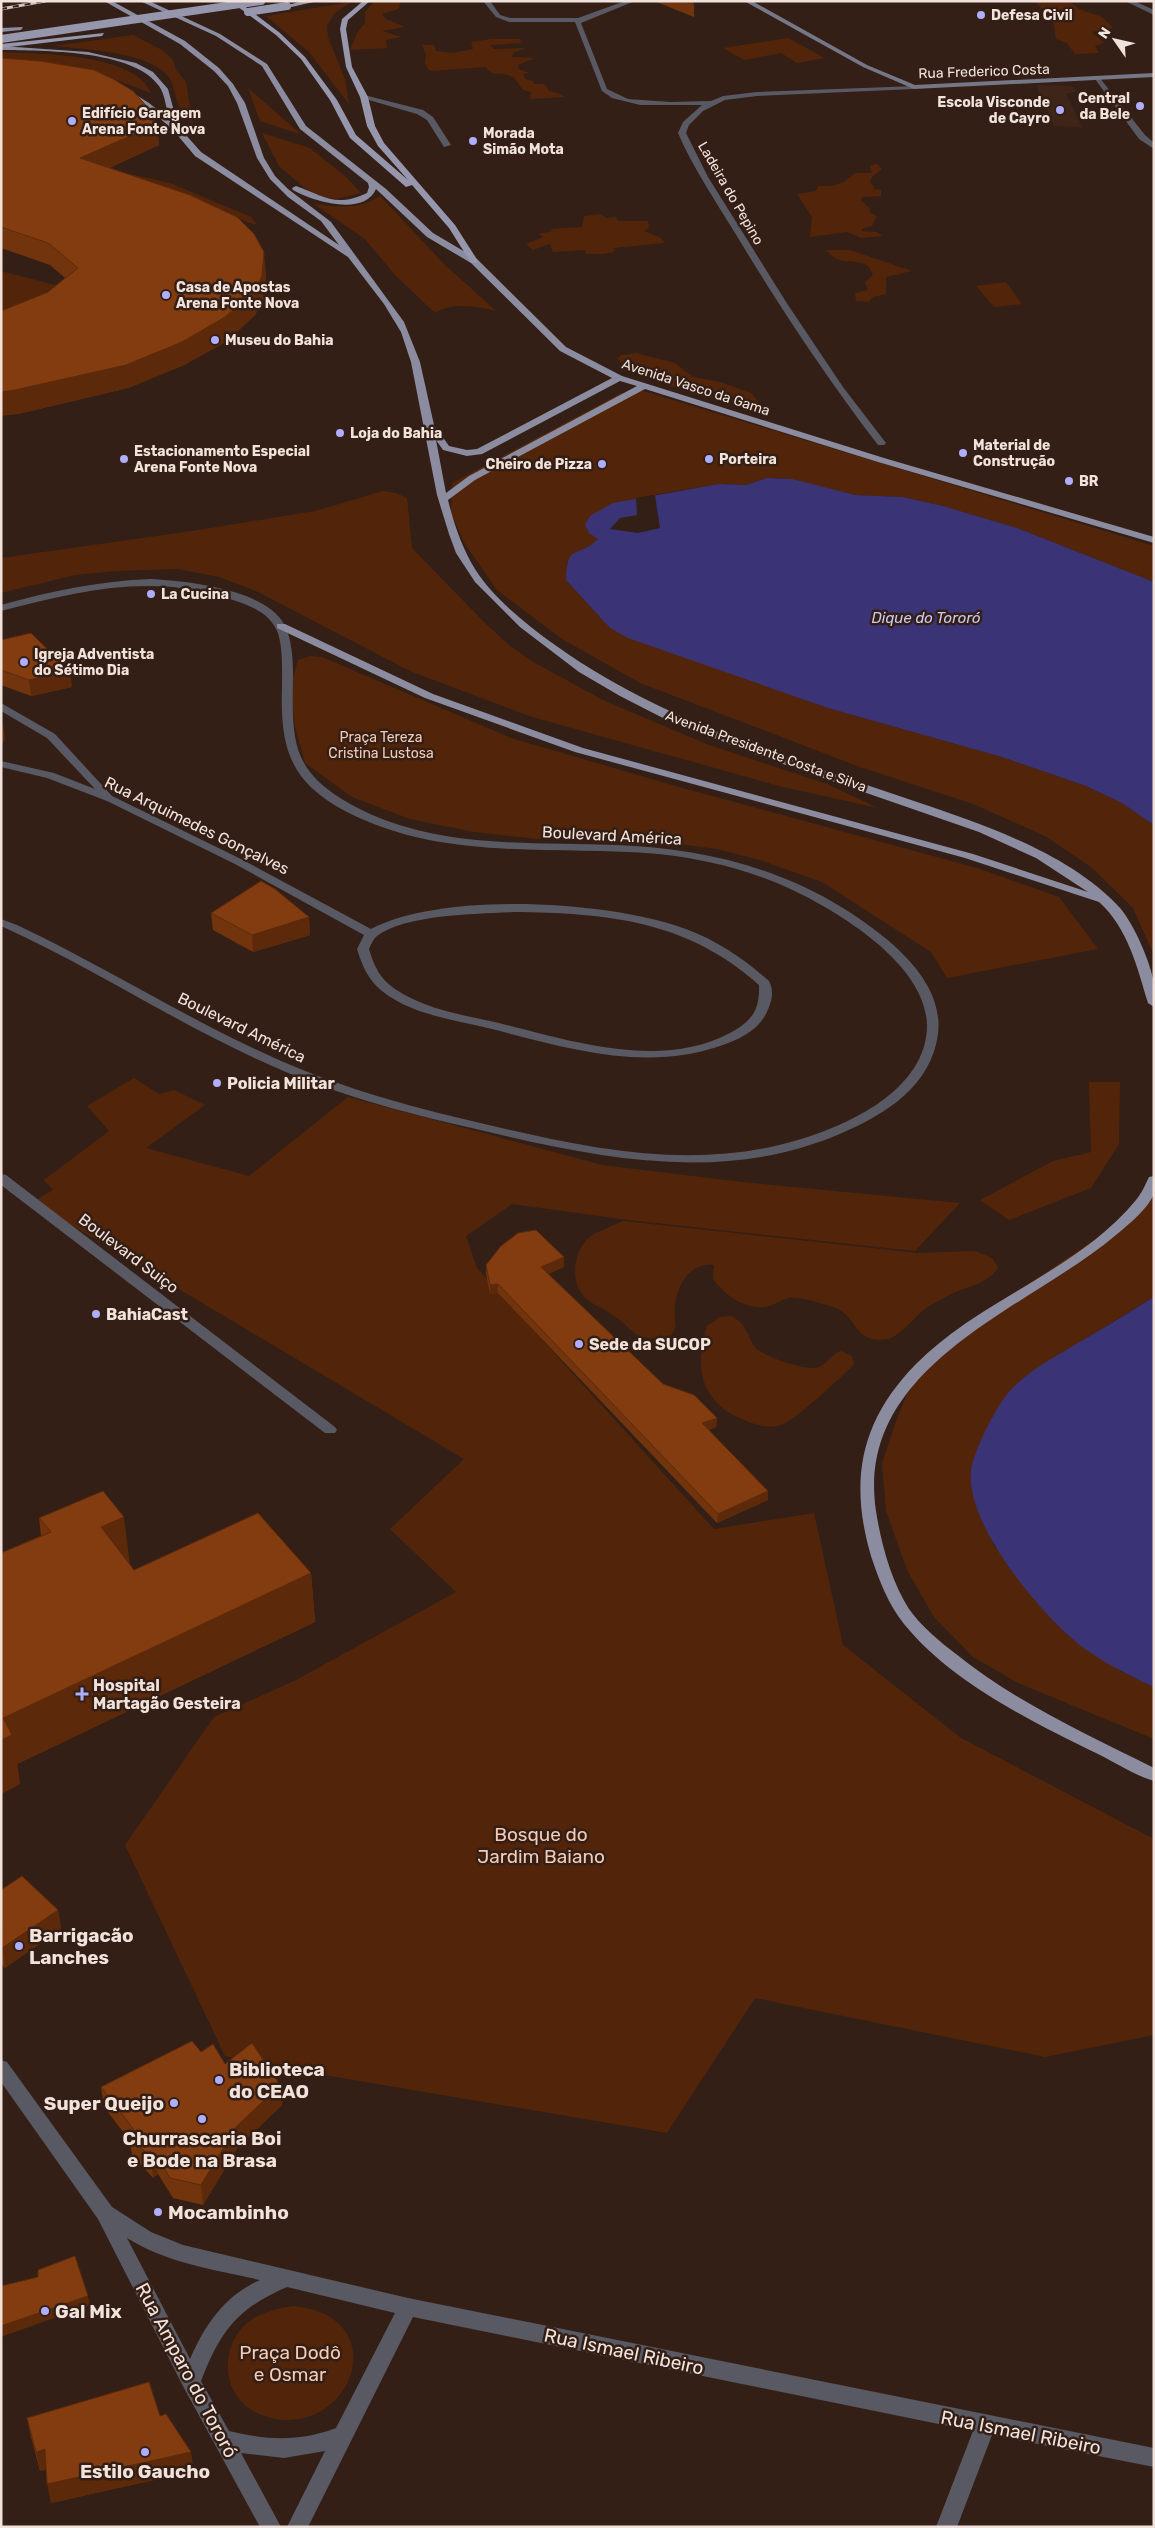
<svg xmlns="http://www.w3.org/2000/svg" width="1155" height="2528" viewBox="0 0 1155 2528" font-family="Rubik,sans-serif">
<style>
.built{fill:#3f2518}
.green{fill:#52250a}
.water{fill:#3a3477}
.pier{fill:#331f16}
.lines{fill:none;stroke-linecap:round;stroke-linejoin:round}
.minor{fill:#585963;fill-rule:evenodd}
.secondary{fill:#757686;fill-rule:evenodd}
.primary{fill:#8c8ca1;fill-rule:evenodd}
.trunk{fill:#9696ad;fill-rule:evenodd}
.rail-casing{stroke:#d3c4bd;stroke-width:3}
.rail{stroke:#331f16;stroke-width:2;stroke-dasharray:6;stroke-linecap:butt}
.trunk-bridge{stroke:#9696ad;stroke-width:8}
.wall{fill:#71340d}
.shaded-wall{fill:#5c2a0a}
.building{fill:#833c0f;stroke:#5c2a0a}
.poi-dot{fill:#aeaefa;stroke:#331f16;stroke-width:2}
.labels{text-anchor:middle;stroke-width:5;stroke-linejoin:round;paint-order:stroke}
.far-poi-label{font-size:14px;font-weight:bold;fill:#f1e3dc;stroke:#331f16;text-anchor:start}
.far-street-label{font-size:14px;fill:#f1e3dc;stroke:#331f16}
.far-park-label{font-size:14px;fill:#f5cab5;stroke:#331f16}
.far-water-label{font-size:15px;font-style:italic;fill:#cacbf4;stroke:#331f16}
.street-label{font-size:16px;fill:#f1e3dc;stroke:#331f16}
.poi-label{font-size:16px;font-weight:bold;fill:#f1e3dc;stroke:#331f16;text-anchor:start}
.near-park-label{font-size:19px;fill:#f5cab5;stroke:#331f16}
.near-poi-label{font-size:19px;font-weight:bold;fill:#f1e3dc;stroke:#331f16;text-anchor:start}
.near-street-label{font-size:19px;fill:#f1e3dc;stroke:#331f16}
</style>
<rect width="100%" height="100%" fill="#331f16"/>
<polygon class="built" points="1036,85 1072,86 1077,91 1066,94 1082,127 1054,126"/>
<g class="green">
<polygon points="1034,1 1069,1 1079,9 1102,17 1113,28 1092,32 1104,43 1095,46 1099,53 1075,54 1067,43 1056,39 1053,19"/>
<polygon points="351,2 335,13 327,25 328,37 345,79 349,104 309,52 266,16"/>
<polygon points="374,2 400,2 399,9 382,14 386,19 405,27 382,31 401,37 386,40 387,48 350,50 357,33 365,23 365,12"/>
<path d="M133,35L162,50L173,60L176,70L186,82L193,124C188,119 181,113 179,106C174,95 175,83 166,74C145,52 84,49 54,46Z"/>
<polygon points="788,38 825,58 797,63 781,53 744,60 723,48"/>
<path d="M491,39H520L521,43L490,45L494,49L525,48L513,53L512,57L535,58L518,65L519,69L529,73L523,74L525,79L533,81L534,84H545L549,91L558,93L565,97L530,99L531,92L523,90C519,84 515,77 508,75C499,72 492,77 486,67L430,71L425,64L426,55L422,45H434L436,51L453,53L473,49L471,42Z"/>
<path d="M1,52C39,54 135,53 151,93L103,75L1,59Z"/>
<polygon points="248,88 302,135 260,121"/>
<polygon points="262,133 310,148 346,177 361,193 336,199 321,197 307,190 279,166"/>
<polygon points="877,164 882,169 871,178 870,183 874,186 873,189 881,190 881,196 862,197 861,200 870,209 870,213 877,216 872,226 862,229 862,231 876,232 883,236 861,238 847,232 810,237 812,217 797,194 816,191 818,186 831,186 844,182 855,173 872,173 870,166"/>
<polygon points="105,172 134,175 170,183 251,217 257,225"/>
<path d="M380,196L444,264L496,311C477,306 453,302 435,313L395,275L365,239L314,204C336,207 360,210 380,196Z"/>
<path d="M599,214L607,218L616,217L618,221H648L649,228L644,231L661,238L665,243L613,248L615,251C606,255 595,254 586,254L585,250L553,252L550,244L533,250L526,244L543,237L538,234L553,231L551,229L582,227L584,216Z"/>
<path d="M826,250H850L912,271L886,277V294L873,297L869,302L856,301L855,293L868,290L865,282L873,275C866,255 850,266 835,258C832,256 828,252 826,250Z"/>
<polygon points="1,271 59,286 1,312"/>
<polygon points="1006,282 1022,304 994,307 976,286"/>
<path d="M636,353L675,363L693,377L720,382L751,393L763,407C714,402 658,387 617,359L621,355Z"/>
<polygon points="643,391 1154,546 1154,582 1017,528 943,506 902,497 855,495 780,478 767,478 746,485 719,484 636,498 595,542 567,562 566,580 610,628 828,708 1002,757 1086,786 1122,803 1154,825 1154,955 1133,908 1091,867 1045,836 973,804 860,767 640,683 562,639 497,590 465,544 451,513 452,483 621,393"/>
<polygon points="383,491 396,493 407,498 412,548 483,621 510,646 535,663 605,701 709,745 827,784 878,808 783,787 532,717 410,671 256,591 219,577 178,569 115,571 75,575 1,593 1,558 192,531 315,511"/>
<polygon points="310,656 322,657 511,738 679,787 977,868 1059,897 1098,949 947,978 931,952 822,882 760,860 717,849 664,842 537,839 474,832 410,819 352,797 305,763 295,727 290,689 298,660"/>
<polygon points="134,1078 159,1094 174,1090 205,1105 146,1148 249,1176 348,1097 602,1165 742,1182 960,1203 915,1251 628,1220 512,1204 466,1236 477,1268 714,1529 814,1513 843,1645 961,1738 1154,1839 1154,2035 1045,2057 755,1998 667,2133 254,2063 225,2056 125,1845 214,1717 296,1680 456,1592 390,1529 464,1459 33,1202 53,1190 44,1180 109,1131 87,1106"/>
<polygon points="1089,1082 1120,1082 1119,1144 1091,1188 1009,1220 980,1200 1053,1161 1091,1152"/>
<polygon points="1154,1185 1154,1297 1042,1365 1009,1392 971,1471 977,1509 995,1547 1068,1635 1122,1672 1154,1687 1154,1739 1018,1683 973,1657 934,1617 907,1570 886,1511 882,1464 895,1424 914,1376 948,1338 1115,1226"/>
<path d="M623,1221L918,1253L975,1251L992,1258L998,1268C988,1282 975,1285 960,1290C950,1294 939,1301 929,1306C918,1313 899,1337 888,1339C851,1345 860,1314 830,1306C818,1303 801,1296 789,1298C780,1300 773,1306 764,1307C744,1309 723,1294 713,1279L714,1265C683,1261 670,1300 676,1326L671,1336C632,1343 640,1333 611,1314C604,1308 595,1306 588,1300C568,1286 573,1249 591,1236C600,1230 613,1226 623,1221Z"/>
<path d="M731,1316C746,1323 746,1332 754,1346C760,1356 804,1370 816,1368C826,1366 830,1355 841,1351L852,1356L854,1364C844,1375 792,1423 781,1425C768,1429 756,1425 744,1420C700,1402 694,1368 707,1326L720,1317Z"/>
<path d="M294,2306C393,2316 355,2431 276,2419C262,2416 249,2411 240,2400C219,2376 226,2335 254,2318C267,2311 279,2308 294,2306Z"/>
</g>
<g class="water">
<path d="M767,478L792,479L855,495L902,497L943,506L1017,528L1154,582V825L1122,803L1086,786L1002,757L828,708L628,638L610,628L566,580C567,542 578,559 598,539L589,533L585,525L590,516L613,503L719,484L746,485Z"/>
<path d="M1154,1297V1687C1126,1674 1090,1656 1067,1634C1031,1601 966,1522 971,1471C974,1450 995,1409 1008,1393C1025,1373 1051,1359 1073,1346C1100,1330 1127,1314 1154,1297Z"/>
</g>
<polygon class="pier" points="655,495 660,528 638,533 610,529 620,518 637,515 636,498"/>
<g class="lines">
<g class="minor">
<path d="M483,1H490L500,15L510,18H578L625,1H635L581,23L607,89L628,99L670,102L711,101L723,96L757,92L916,86L914,89L757,96L725,100L703,111L689,125L686,133L708,177L788,305L843,387L886,443L884,445H878C826,377 779,306 735,233C715,200 693,168 678,133L683,122L702,105H640L612,98L602,91L575,22H509L496,17Z"/>
<polygon points="1125,1 1134,1 1154,10 1154,15"/>
<polygon points="1095,77 1099,77 1145,135 1154,143 1154,149 1139,139 1095,79"/>
<polygon points="364,95 423,110 433,117 451,145 444,147 427,120 417,114 362,98"/>
<path d="M151,579C186,581 265,589 284,624C292,639 293,659 293,675C292,740 290,771 352,805C433,849 527,842 616,845C696,848 774,865 843,908C884,934 945,978 938,1034C931,1086 886,1114 842,1133C723,1185 597,1158 476,1129C401,1112 329,1093 259,1060C171,1020 90,966 1,926V919L17,925C102,965 182,1016 268,1055C335,1086 404,1105 476,1122C600,1151 717,1178 839,1125C880,1107 927,1075 927,1025C926,973 863,929 823,906C773,876 716,860 658,854C554,845 444,862 347,812C290,782 280,749 282,687C282,669 283,650 278,633C271,615 254,607 236,601C157,572 80,590 1,611V605C51,591 99,581 151,579Z"/>
<path d="M1,703L55,734L112,796L243,860L371,929C444,891 610,901 686,929C718,941 744,959 769,981C775,992 771,1004 766,1014C757,1031 738,1040 720,1046C645,1072 566,1048 492,1029C455,1020 412,1015 382,991C368,980 362,965 357,949L364,935L235,864L107,801L47,778L1,767V761L54,773L95,789L47,738L1,711ZM513,912C606,913 687,920 759,985C760,1010 752,1021 730,1033C661,1070 570,1041 499,1023C464,1015 426,1010 395,989C380,979 374,966 369,949C371,945 373,939 377,936C406,914 477,914 513,912Z"/>
<polygon points="1,1174 6,1175 335,1427 337,1430 335,1433 325,1433 1,1185"/>
<path d="M1,2060L7,2062L112,2207L151,2232L183,2245L408,2298L1154,2448V2467L992,2435L957,2527H936L973,2431L413,2317L308,2527H287L325,2451L284,2458L241,2453L281,2527H260L184,2388L98,2219L1,2082ZM127,2238C166,2263 216,2270 260,2280C224,2296 205,2325 190,2359ZM287,2287L395,2313L336,2428C300,2442 267,2440 229,2431L201,2381C221,2330 237,2309 287,2287Z"/>
</g>
<polygon class="secondary" points="744,1 752,1 867,65 915,85 1154,73 1154,77 914,89 863,67"/>
<g class="primary">
<path d="M104,1H112L185,41L219,68L233,84L245,103L264,158L275,176L288,189L331,222L404,322L420,362L434,425L449,446L467,450L477,449L612,378L560,351L471,263L427,237L376,189C364,217 312,201 293,190L292,188L296,186C324,196 335,208 367,193L369,187L368,183L300,129L262,66L216,36L140,1H149L220,34L267,64L306,126L386,189L433,233L477,259L566,347L622,376L884,458L1154,537V543L878,462L645,389L475,480L448,500C454,524 462,548 475,569C494,599 526,624 555,645C664,723 792,759 917,802C985,825 1071,854 1120,908C1134,924 1151,963 1154,984C1155,991 1154,999 1154,1007L1148,1003C1137,967 1128,928 1099,902L965,858L575,752L425,698L277,628V624H285L433,694L583,748L973,854L1088,892L1036,858L979,832L754,754L663,718L620,696L579,672L520,627L475,582L456,553L449,534L437,495L411,362L401,332L384,304L348,257L195,156L174,131L145,105L123,91L128,90L149,103L169,119C166,108 165,94 159,86C133,49 42,51 1,50V46L88,52L136,63L153,72L168,89L178,126L201,152L339,245L321,221L288,197L270,179L257,158L237,103L228,86L214,71L180,44ZM620,381L637,386L469,476L446,493L436,440L443,450L467,456L482,454Z"/>
<polygon points="23,27 21,30 1,32 1,28"/>
<path d="M1154,1176C1154,1181 1155,1188 1154,1193C1150,1207 1127,1226 1116,1235C1027,1310 854,1365 876,1511C881,1543 891,1581 909,1609C921,1626 939,1641 956,1654C1015,1702 1086,1734 1154,1768V1781C1134,1775 1116,1763 1098,1754C1032,1722 951,1682 904,1624C888,1604 879,1580 871,1556C849,1481 860,1421 916,1364C980,1299 1078,1271 1136,1200C1142,1193 1145,1185 1149,1177Z"/>
</g>
<g class="trunk">
<polygon points="230,1 238,1 280,33 305,57 337,100 356,135 408,180 378,146 367,126 360,97 346,67 340,29 342,19 363,1 370,1 348,20 346,29 352,67 368,97 375,126 384,143 455,225 478,261 477,263 471,263 449,228 412,185 406,187 350,138 330,100 301,59 276,35"/>
<polygon points="303,1 318,1 287,8 284,6"/>
<polygon points="104,33 102,36 1,48 1,44"/>
</g>
<defs>
<polyline id="rail" points="1,9 45,1"/>
</defs>
<use href="#rail" class="rail-casing"/>
<use href="#rail" class="rail"/>
<g class="trunk-bridge">
<polyline points="248,12 287,6"/>
<polyline points="1,39 261,1"/>
</g>
</g>
<g class="wall">
<polygon points="654,1 692,1 694,5 694,17"/>
<polygon points="1,58 157,124 159,145 109,168 266,274 264,298 255,315 227,341 184,365 128,388 18,414 48,292 65,278 50,265 1,248"/>
<polygon points="1,640 72,687 31,696 1,685"/>
<polygon points="211,913 309,917 310,935 253,952 213,930"/>
<polygon points="564,1257 564,1267 548,1274 663,1384 717,1418 716,1427 709,1430 768,1500 717,1523 498,1293 490,1294 486,1274 486,1265"/>
<polygon points="39,1518 130,1565 134,1570 311,1573 315,1622 17,1764 20,1784 1,1794 1,1553 41,1536"/>
<polygon points="1,1890 58,1910 61,1929 5,1968 1,1964"/>
<polygon points="225,2064 280,2085 282,2105 238,2147 203,2205 173,2198 158,2174 153,2178 132,2155 130,2141 104,2107 101,2087"/>
<polygon points="160,2416 194,2471 51,2503 46,2469 40,2471 31,2437 27,2418"/>
</g>
<g class="shaded-wall">
<polygon points="157,124 159,145 83,179 80,158"/>
<polygon points="264,252 266,274 264,298 255,315 227,341 184,365 128,388 18,414 1,416 1,392"/>
<polygon points="70,671 72,687 31,696 29,680"/>
<polygon points="2,718 5,738 1,749 1,722"/>
<polygon points="309,917 310,935 253,952 252,935"/>
<polygon points="564,1257 564,1267 541,1277 541,1267"/>
<polygon points="498,1284 498,1293 490,1294 490,1285"/>
<polygon points="717,1418 716,1427 702,1432 702,1423"/>
<polygon points="768,1491 768,1500 717,1523 718,1514"/>
<polygon points="124,1517 130,1565 101,1527"/>
<polygon points="311,1573 315,1622 17,1764 20,1784 1,1794 1,1740 3,1718"/>
<polygon points="58,1910 61,1929 5,1968 2,1948"/>
<polygon points="280,2085 282,2105 238,2147 203,2205 201,2185 236,2127"/>
<polygon points="156,2154 158,2174 153,2178 151,2158"/>
<polygon points="88,2296 90,2305 1,2337 1,2326"/>
<polygon points="45,2449 49,2468 40,2471 36,2452"/>
<polygon points="191,2452 194,2471 51,2503 47,2484"/>
</g>
<g class="building">
<polygon points="685,1 692,1 694,5"/>
<polygon points="1,58 40,61 94,70 113,79 133,91 150,110 157,124 80,158 190,195 237,217 254,234 264,252 262,276 254,292 225,317 182,342 126,365 15,390 1,392 1,311 48,292 78,268 48,243 1,227"/>
<polygon points="31,633 70,671 29,680 1,670 1,640"/>
<polygon points="261,881 275,889 309,917 252,935 211,913"/>
<polygon points="536,1230 564,1257 541,1267 663,1384 694,1395 717,1418 702,1423 768,1491 718,1514 498,1284 490,1285 486,1265 501,1246 518,1233"/>
<polygon points="103,1491 124,1517 101,1527 134,1570 258,1513 311,1573 3,1718 12,1735 1,1740 1,1553 51,1532 39,1518"/>
<polygon points="22,1876 58,1910 2,1948 1,1890"/>
<polygon points="192,2041 201,2052 213,2044 225,2064 252,2043 280,2085 236,2127 201,2185 170,2178 156,2154 151,2158 129,2135 135,2131 101,2087"/>
<polygon points="75,2256 88,2296 1,2326 1,2286 38,2277 38,2270"/>
<polygon points="149,2382 160,2416 166,2414 191,2452 47,2484 45,2449 36,2452 27,2418"/>
</g>
<g class="poi-dot">
<circle cx="981" cy="15" r="5"/>
<circle cx="1140" cy="106" r="5"/>
<circle cx="1060" cy="110" r="5"/>
<circle cx="72" cy="121" r="5"/>
<circle cx="473" cy="141" r="5"/>
<circle cx="166" cy="295" r="5"/>
<circle cx="215" cy="340" r="5"/>
<circle cx="340" cy="433" r="5"/>
<circle cx="963" cy="453" r="5"/>
<circle cx="124" cy="459" r="5"/>
<circle cx="709" cy="459" r="5"/>
<circle cx="602" cy="464" r="5"/>
<circle cx="1069" cy="481" r="5"/>
<circle cx="151" cy="594" r="5"/>
<circle cx="24" cy="662" r="5"/>
<circle cx="217" cy="1083" r="5"/>
<circle cx="96" cy="1314" r="5"/>
<circle cx="579" cy="1344" r="5"/>
<path d="M79.5 1686.5h5v5h5v5h-5v5h-5v-5h-5v-5h5z"/>
<circle cx="19" cy="1946" r="5"/>
<circle cx="219" cy="2080" r="5"/>
<circle cx="174" cy="2103" r="5"/>
<circle cx="202" cy="2119" r="5"/>
<circle cx="158" cy="2212" r="5"/>
<circle cx="45" cy="2311" r="5"/>
<circle cx="145" cy="2452" r="5"/>
</g>
<g class="labels">
<g class="far-poi-label">
<text x="991" y="20">Defesa Civil</text>
<text x="1130" y="103" text-anchor="end">Central<tspan x="1130" dy="16">da Bele</tspan></text>
<text x="1050" y="107" text-anchor="end">Escola Visconde<tspan x="1050" dy="16">de Cayro</tspan></text>
<text x="82" y="118">Edifício Garagem<tspan x="82" dy="16">Arena Fonte Nova</tspan></text>
<text x="483" y="138">Morada<tspan x="483" dy="16">Simão Mota</tspan></text>
<text x="176" y="292">Casa de Apostas<tspan x="176" dy="16">Arena Fonte Nova</tspan></text>
<text x="225" y="345">Museu do Bahia</text>
<text x="350" y="438">Loja do Bahia</text>
<text x="973" y="450">Material de<tspan x="973" dy="16">Construção</tspan></text>
<text x="134" y="456">Estacionamento Especial<tspan x="134" dy="16">Arena Fonte Nova</tspan></text>
<text x="719" y="464">Porteira</text>
<text x="592" y="469" text-anchor="end">Cheiro de Pizza</text>
<text x="1079" y="486">BR</text>
<text x="161" y="599">La Cucina</text>
<text x="34" y="659">Igreja Adventista<tspan x="34" dy="16">do Sétimo Dia</tspan></text>
</g>
<g class="far-street-label">
<text transform="translate(984 71) rotate(-2)" y="5">Rua Frederico Costa</text>
<text transform="translate(731 193) rotate(60)" y="5">Ladeira do Pepino</text>
<text transform="translate(696 387) rotate(18)" y="5">Avenida Vasco da Gama</text>
<text transform="translate(766 751) rotate(20)" y="5">Avenida Presidente Costa e Silva</text>
</g>
<g class="far-park-label">
<text x="381" y="742">Praça Tereza<tspan x="381" dy="16">Cristina Lustosa</tspan></text>
</g>
<g class="far-water-label">
<text x="926" y="623">Dique do Tororó</text>
</g>
<g class="street-label">
<text transform="translate(197 825) rotate(26)" y="6">Rua Arquimedes Gonçalves</text>
<text transform="translate(612 835) rotate(3)" y="6">Boulevard América</text>
<text transform="translate(242 1027) rotate(26)" y="6">Boulevard América</text>
<text transform="translate(129 1253) rotate(37)" y="6">Boulevard Suiço</text>
</g>
<g class="poi-label">
<text x="227" y="1089">Policia Militar</text>
<text x="106" y="1320">BahiaCast</text>
<text x="589" y="1350">Sede da SUCOP</text>
<text x="93" y="1691">Hospital<tspan x="93" dy="18">Martagão Gesteira</tspan></text>
</g>
<g class="near-park-label">
<text x="541" y="1841">Bosque do<tspan x="541" dy="22">Jardim Baiano</tspan></text>
<text x="290" y="2359">Praça Dodô<tspan x="290" dy="22">e Osmar</tspan></text>
</g>
<g class="near-poi-label">
<text x="29" y="1942">Barrigacão<tspan x="29" dy="22">Lanches</tspan></text>
<text x="229" y="2076">Biblioteca<tspan x="229" dy="22">do CEAO</tspan></text>
<text x="164" y="2110" text-anchor="end">Super Queijo</text>
<text x="202" y="2145" text-anchor="middle">Churrascaria Boi<tspan x="202" dy="22">e Bode na Brasa</tspan></text>
<text x="168" y="2219">Mocambinho</text>
<text x="55" y="2318">Gal Mix</text>
<text x="145" y="2478" text-anchor="middle">Estilo Gaucho</text>
</g>
<g class="near-street-label">
<text transform="translate(624 2351) rotate(12)" y="7">Rua Ismael Ribeiro</text>
<text transform="translate(187 2370) rotate(62)" y="7">Rua Amparo do Tororó</text>
<text transform="translate(1021 2432) rotate(11)" y="7">Rua Ismael Ribeiro</text>
</g>
</g>
<rect width="1155" height="2528" fill="none" stroke="#f1e3dc" stroke-width="5"/>
<g transform="translate(1115 40) rotate(304)" stroke="#331f16" stroke-width="4" paint-order="stroke">
<path d="M0-4L9 19L0 12L-9 19Z" fill="#f1e3dc"/>
<text y="-8" font-size="14" font-weight="bold" text-anchor="middle" fill="#f1e3dc">N</text>
</g>
</svg>
